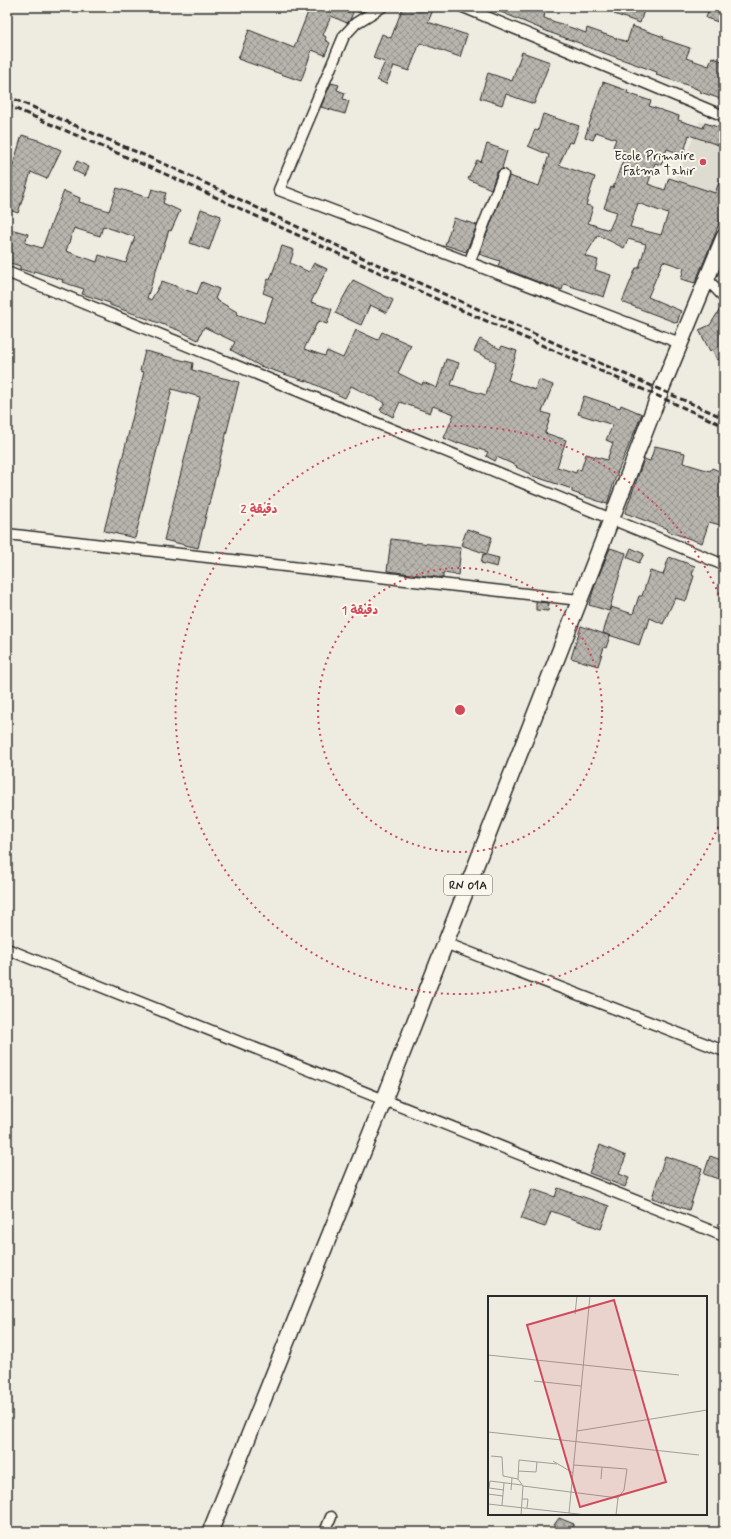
<svg xmlns="http://www.w3.org/2000/svg" width="731" height="1539" viewBox="0 0 731 1539" font-family="Mynerve,'Playpen Sans Arabic',sans-serif">
<style>
.built{fill:#dedbd1}
.building{fill:url(#building-cross-hatch);stroke:#2b2b2b;fill-rule:evenodd}
.lines{fill:none;stroke-linecap:round;stroke-linejoin:round}
.minor-casing{stroke:#2b2b2b;stroke-width:13}
.primary-casing{stroke:#2b2b2b;stroke-width:18}
.minor{stroke:#fbf7ec;stroke-width:10}
.primary{stroke:#fbf7ec;stroke-width:15}
.rail{stroke:#2b2b2b;stroke-width:3;stroke-dasharray:6 3;stroke-linecap:butt}
.ring{fill:none;stroke:#d1495b;stroke-width:2;stroke-dasharray:2 4}
.poi-dot{fill:#d1495b;stroke:#fbf7ec;stroke-width:1.5}
.labels{text-anchor:middle;stroke-width:4;stroke-linejoin:round;paint-order:stroke}
.shield{fill:#fbf7ec;stroke:#696865;stroke-width:1}
.shield-label{font-size:12px;font-weight:bold;fill:#2b2b2b}
.poi-label{font-size:13px;fill:#2b2b2b;stroke:#fbf7ec;text-anchor:end}
.inset-road{fill:none;stroke:#a09e98;stroke-width:1}
.view{fill:#d1495b;fill-opacity:0.15;stroke:#d1495b;stroke-width:2}
.inset-edge{fill:none;stroke:#2b2b2b;stroke-width:2}
.centre{fill:#d1495b;stroke:#fbf7ec;stroke-width:2}
.ring-label{font-size:12px;text-anchor:middle;font-weight:bold;fill:#d1495b;stroke:#fbf7ec;stroke-width:4;stroke-linejoin:round;paint-order:stroke}
</style>
<defs>
<pattern id="building-cross-hatch" width="8" height="8" patternUnits="userSpaceOnUse"><rect width="8" height="8" fill="#b8b5ae"/><path d="M0 0l8 8M0 8l8-8" fill="none" stroke="#96938e"/></pattern>
</defs>
<rect width="100%" height="100%" fill="#eeebe0"/>
<filter id="ink" filterUnits="userSpaceOnUse"><feTurbulence type="fractalNoise" baseFrequency=".025" numOctaves="2"/><feDisplacementMap in="SourceGraphic" scale="8" xChannelSelector="R" yChannelSelector="G"/><feConvolveMatrix kernelMatrix="1 2 1 2 8 2 1 2 1" color-interpolation-filters="sRGB"/></filter>
<g filter="url(#ink)">
<polygon class="built" points="700,121 724,131 724,213 670,193"/>
<g class="building">
<polygon points="310,7 370,7 360,13 354,10 350,20 347,23 331,16 323,35 326,37 325,40 330,43 325,55 312,50 301,81 238,59 249,30 294,48"/>
<polygon points="403,7 424,7 433,10 428,22 467,35 460,57 420,43 409,71 394,66 386,84 377,80 385,62 373,58 382,34 391,38"/>
<polygon points="489,7 530,7 545,13 544,18 586,33 587,28 627,42 632,26 664,37 663,39 690,48 686,58 709,66 712,57 724,62 724,100 700,92 701,91 690,86 656,75 657,72 582,45 582,44 551,33"/>
<polygon points="617,7 645,7 640,23 614,14"/>
<polygon points="709,7 724,7 724,24 706,18"/>
<polygon points="522,52 550,62 534,104 506,94 502,105 480,98 488,73 512,81"/>
<path d="M603,82L628,91L627,93L651,101L649,106L679,116L678,120L703,128L705,123L724,129V147L689,135L683,155L667,149L661,165L655,163L648,184L665,190L669,178L715,193L723,172L724,173V208L716,232L695,283L681,279L684,268L663,261L648,297L681,311L677,323L622,302L636,268H639L646,244L628,239L624,248L598,235L585,256L598,260L595,270L611,275L604,297L564,284L562,290L546,285L498,266L500,261L479,254L509,176L539,186L549,155L528,146L535,130L538,131L543,114L579,126L573,143L569,142L559,165L595,177L586,205L593,207L588,223L609,230L617,212L604,208L611,187L613,188L626,152L613,147L616,139L596,132L593,140L585,137ZM638,203L668,214L661,235L630,227Z"/>
<polygon points="331,83 339,85 337,90 345,93 343,99 349,101 345,114 321,107"/>
<polygon points="22,135 41,141 61,150 47,179 31,172 18,213 7,209 7,185"/>
<polygon points="487,144 507,151 502,168 504,169 499,170 497,172 491,189 468,179 477,160 481,162"/>
<polygon points="77,161 89,167 85,176 73,170"/>
<path d="M117,188L149,198L152,189L166,193L163,203L180,211L171,231L169,230L147,298L151,300L162,281L197,294L202,282L219,289L215,299L237,312L236,314L264,323L273,297L263,293L268,279L270,280L282,246L294,250L290,263L309,272L314,263L327,269L311,302L332,309L327,324L318,321L304,349L325,356L327,351L343,358L356,330L378,340L382,332L411,345L398,373L422,385L423,382L437,388L446,359L459,363L451,385L486,395L496,362L474,351L480,339L500,349L502,346L517,351L508,380L535,390L539,380L553,385L542,412L551,415L545,433L566,440L557,467L576,473L577,469L581,470L586,454L607,460L613,443L606,440L613,425L578,414L584,396L620,408L621,405L642,414L616,476L607,504L572,492V489L530,475V474L516,467L517,466L497,457L495,461L486,456L488,452L458,442V444L444,438L454,414L433,406L430,413L400,402L393,417L380,410L385,403L351,386L345,398L305,380V381L260,366L231,350L235,342L204,327L198,340L178,330L110,305V303L82,294L84,289L62,282L63,280L34,271L33,273L20,269V266L7,262V228L28,234L25,243L42,248L64,191L80,198L79,202L109,211ZM103,226L135,237L126,263L99,255L97,262L66,251L74,228L100,236Z"/>
<polygon points="201,209 221,216 209,250 190,243"/>
<polygon points="454,218 477,225 466,252 445,245"/>
<polygon points="353,280 393,300 387,313 370,305 361,325 335,313"/>
<polygon points="724,303 724,357 717,360 712,349 710,351 699,330 710,325"/>
<polygon points="145,351 193,363 192,370 239,382 198,548 164,540 200,397 172,389 135,538 104,531 144,372 140,371"/>
<polygon points="655,446 685,453 683,463 710,471 712,468 724,473 724,526 709,522 702,543 667,531 668,529 625,513 644,459 650,461"/>
<polygon points="467,529 492,537 487,554 461,545"/>
<polygon points="391,539 461,548 458,575 443,573 443,578 387,571"/>
<polygon points="610,548 626,553 609,611 589,605 594,588"/>
<polygon points="631,548 644,554 639,563 627,557"/>
<polygon points="483,554 499,558 497,567 481,563"/>
<polygon points="669,557 695,566 692,575 694,576 686,601 675,598 663,624 650,618 647,628 645,627 639,645 603,633 611,607 633,614 639,596 642,596 650,571 663,575"/>
<polygon points="536,602 549,603 548,611 536,610"/>
<polygon points="581,626 610,636 606,648 604,647 598,666 571,658"/>
<polygon points="600,1145 626,1156 619,1174 629,1178 625,1187 589,1173"/>
<polygon points="665,1156 702,1168 689,1210 652,1198"/>
<polygon points="710,1156 724,1161 724,1181 704,1174"/>
<polygon points="558,1188 609,1206 601,1229 551,1211 545,1227 521,1219 532,1189 555,1197"/>
<polygon points="559,1518 574,1524 570,1532 562,1530 554,1525"/>
</g>
<g class="lines">
<defs>
<g id="minor">
<polyline points="382,7 356,23 344,36 279,190 680,343"/>
<polyline points="463,7 724,116"/>
<polyline points="469,263 503,175"/>
<polyline points="7,272 724,565"/>
<polyline points="706,278 724,297"/>
<polyline points="7,534 579,600"/>
<polyline points="445,943 724,1051"/>
<polyline points="7,949 724,1236"/>
<polyline points="325,1532 331,1517"/>
</g>
<polyline id="primary" points="210,1532 384,1100 611,520 661,390 724,237"/>
</defs>
<use href="#minor" class="minor-casing"/>
<use href="#primary" class="primary-casing"/>
<use href="#minor" class="minor"/>
<use href="#primary" class="primary"/>
<g class="rail">
<polyline points="7,96 169,166 374,263 724,418"/>
<polyline points="7,105 165,174 452,306 658,396 724,426"/>
</g>
</g>
</g>
<g class="ring">
<circle cx="460" cy="710" r="142"/>
<path d="M723 816A284 284 0 1 1 723 604"/>
</g>
<circle class="poi-dot" cx="703" cy="162" r="4"/>
<g class="labels">
<rect class="shield" x="444" y="875" width="48" height="20" rx="3"/>
<g class="shield-label">
<text x="468" y="889">RN 01A</text>
</g>
<g class="poi-label">
<text x="695" y="160">Ecole Primaire<tspan x="695" dy="15">Fatma Tahir</tspan></text>
</g>
</g>
<g transform="translate(488 1296)">
<rect width="219" height="219" fill="#eeebe0"/>
<path class="inset-road" d="M87,18L89,0M0,59L191,79M46,85L93,90M89,135L219,114M0,136L211,159M3,160L14,161L15,180L30,183M65,165L85,177M86,169L139,173L136,194L130,202M30,175L48,176L49,166M113,183L114,171M35,190L30,183L31,164L69,168M1,192L2,185L34,189M1,192L16,194M23,194L24,182M0,198L15,200M34,203H40L39,212M0,208L99,219M14,209L16,187M81,217L102,0M33,219L35,190L130,202L128,219"/>
<path class="view" d="M126,4L178,186L92,211L39,29Z"/>
<rect width="219" height="219" class="inset-edge"/>
</g>
<circle cx="460" cy="710" r="6" class="centre"/>
<g class="ring-label">
<text x="259" y="513">2 دقيقة</text>
<text x="360" y="614">1 دقيقة</text>
</g>
<rect width="731" height="1539" fill="none" stroke="#fbf7ec" stroke-width="24"/>
<rect x="12" y="12" width="707" height="1515" fill="none" stroke="#2b2b2b" stroke-width="1.5" filter="url(#ink)"/>
</svg>
